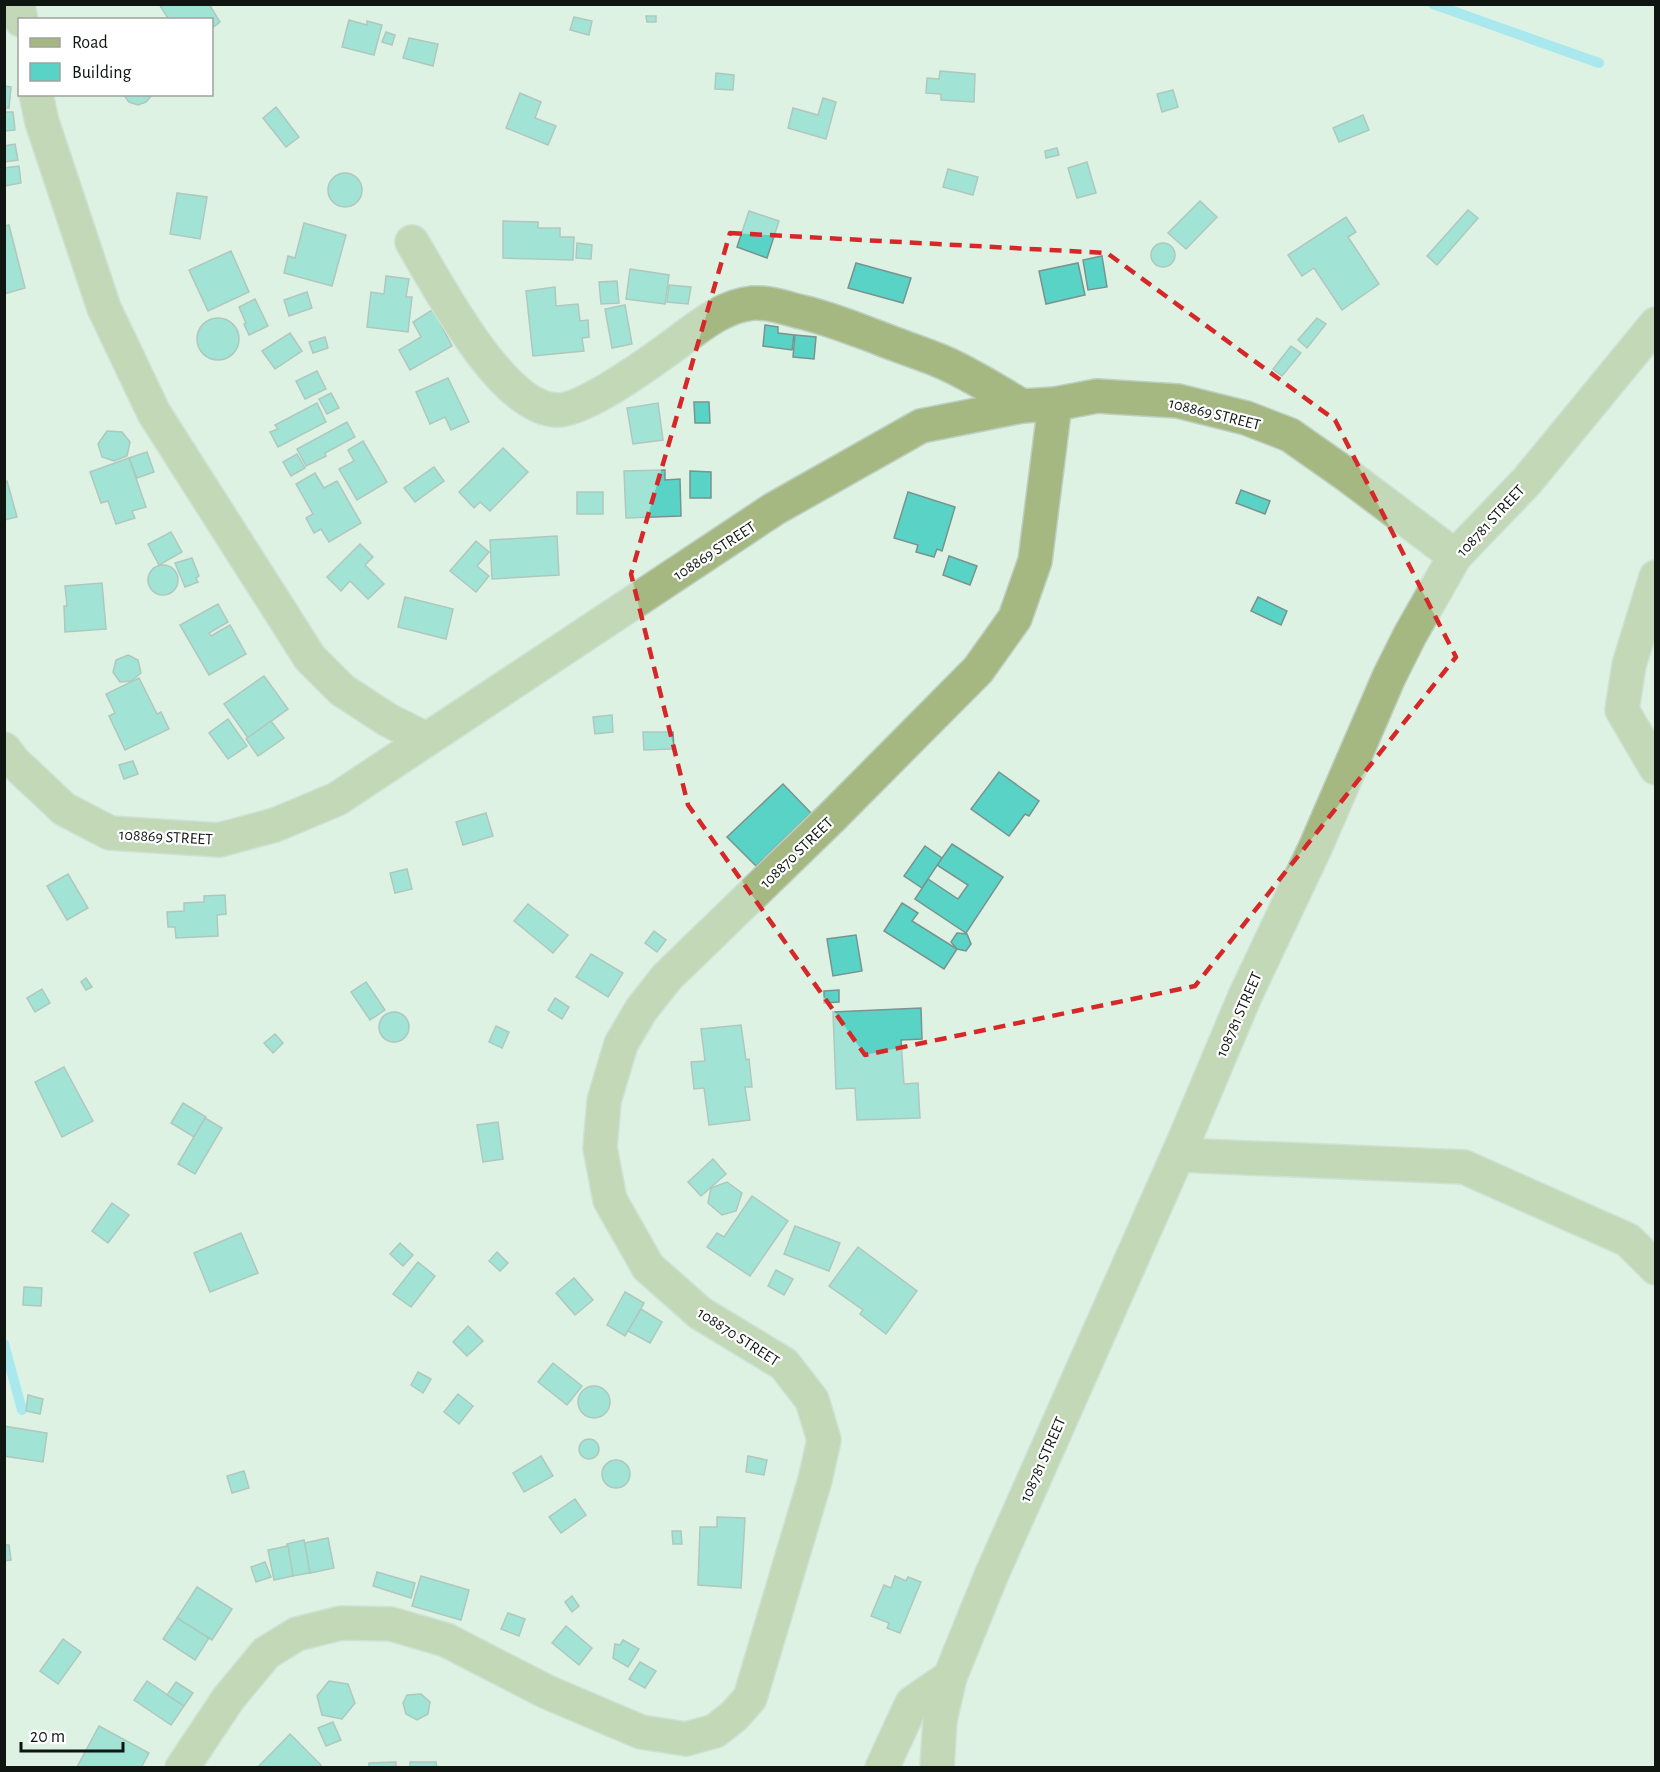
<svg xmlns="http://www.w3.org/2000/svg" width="1660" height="1772" viewBox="0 0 1660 1772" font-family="'Alegreya Sans',sans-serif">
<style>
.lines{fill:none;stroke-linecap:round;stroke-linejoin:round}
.stream{stroke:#6adcf9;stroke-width:10}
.building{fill:#59d3c6;stroke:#79938f;stroke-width:1.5}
.minor-casing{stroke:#bccfc1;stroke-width:36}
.minor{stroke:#a5b881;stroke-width:33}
.marked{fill:none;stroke:#d62828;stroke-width:4.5;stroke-dasharray:12 8;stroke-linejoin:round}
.labels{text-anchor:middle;stroke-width:4.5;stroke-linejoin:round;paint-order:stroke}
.street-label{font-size:16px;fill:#0f1611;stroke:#fff}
</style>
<rect width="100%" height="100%" fill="#ddf2e3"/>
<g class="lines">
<g class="stream">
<polyline points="1433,4 1599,63"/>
<polyline points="4,1344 22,1410"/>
</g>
</g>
<g class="building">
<polygon points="159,4 209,4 220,22 212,28 212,20 169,20"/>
<polygon points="646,16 656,16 656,22 647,22"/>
<polygon points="574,17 592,21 589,35 570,30"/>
<polygon points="349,20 367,25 367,21 382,25 374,55 342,47"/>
<polygon points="386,32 395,35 392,45 382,42"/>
<polygon points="409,38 438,44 433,66 403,58"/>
<polygon points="940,71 975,74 974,102 941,100 941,94 926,93 927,78 939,79"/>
<polygon points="716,73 734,75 733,90 715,89"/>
<polygon points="4,86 11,87 9,108 4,108"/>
<polygon points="1173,90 1178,107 1162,112 1157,94"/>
<polygon points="520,93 541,102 535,118 556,126 548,145 506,128"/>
<polygon points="123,94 153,94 146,102 138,105 129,102"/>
<polygon points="823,98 836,102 826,139 788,128 793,108 818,115"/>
<polygon points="276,107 299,137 286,147 263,118"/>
<polygon points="4,112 13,112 15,130 4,131"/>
<polygon points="1363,115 1369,130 1339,142 1333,128"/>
<polygon points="15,144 18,160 4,162 4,146"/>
<polygon points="1057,148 1059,155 1046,158 1045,151"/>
<polygon points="1087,162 1096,193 1077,198 1068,168"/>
<polygon points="19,166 21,183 4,186 4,168"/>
<polygon points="948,169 978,177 973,195 943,187"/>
<circle cx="345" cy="190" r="17"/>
<polygon points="177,193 207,197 200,239 170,234"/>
<polygon points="1200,201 1217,217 1186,249 1168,233"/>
<polygon points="1468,210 1478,218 1437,265 1427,256"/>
<polygon points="749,211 779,221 767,258 737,247"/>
<polygon points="1346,217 1356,232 1348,237 1379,284 1342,310 1314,268 1302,276 1288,255"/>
<polygon points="503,221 538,222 538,228 560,228 560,237 574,237 573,260 503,258"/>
<polygon points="304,223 346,235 332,286 284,273 288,256 295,258"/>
<polygon points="9,225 25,288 4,294 4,226"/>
<polygon points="577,243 592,245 591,259 576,258"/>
<circle cx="1163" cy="255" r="12"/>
<polygon points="231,251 249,292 208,311 189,270"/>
<polygon points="1102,256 1107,287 1088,290 1083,260"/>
<polygon points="856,263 911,278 903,303 848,288"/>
<polygon points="1078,263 1085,295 1046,304 1039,271"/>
<polygon points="630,269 669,275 665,304 626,299"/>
<polygon points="386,276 409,279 406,297 412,297 408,332 367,327 371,292 384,294"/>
<polygon points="617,281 619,303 601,304 599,282"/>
<polygon points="669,285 691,287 688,304 667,302"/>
<polygon points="555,287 556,306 578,304 580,321 588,320 589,337 582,338 584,351 533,356 526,291"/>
<polygon points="307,292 312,308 289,316 284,300"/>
<polygon points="255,299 268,326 249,335 244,324 246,323 239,307"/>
<polygon points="440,305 449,320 441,325 452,346 410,370 399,350 421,337 413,322"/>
<polygon points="625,305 632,344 612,348 605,309"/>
<circle cx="218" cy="339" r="21"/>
<polygon points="1317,318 1326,324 1307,348 1298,340"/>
<polygon points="765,325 778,327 778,333 794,335 792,350 763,346"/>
<polygon points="290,333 302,351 275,369 262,351"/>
<polygon points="795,335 816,337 814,359 793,357"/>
<polygon points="325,337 328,348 313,353 309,342"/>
<polygon points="1291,346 1301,353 1282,376 1273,369"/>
<polygon points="317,371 326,389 305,399 296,381"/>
<polygon points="448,378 469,422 451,430 445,417 430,424 416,392"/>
<polygon points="331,393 339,408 327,414 319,399"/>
<polygon points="694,402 709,402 710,423 695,423"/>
<polygon points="317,403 326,422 278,447 270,432 278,429 275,425"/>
<polygon points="658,403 663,440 633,444 627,408"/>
<polygon points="347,422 355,437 325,453 326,456 306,466 297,449"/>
<polygon points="107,431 122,432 130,442 127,456 114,461 102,457 98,444"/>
<polygon points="363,441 387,482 357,500 339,469 354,461 348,450"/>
<polygon points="503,448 528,472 490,511 480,502 474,508 459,492"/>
<polygon points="147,452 154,472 137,478 129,458"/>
<polygon points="297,454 305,468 291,476 283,462"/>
<polygon points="129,458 146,507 132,511 135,518 116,524 108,501 101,503 90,472"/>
<polygon points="434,467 444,481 415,502 404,488"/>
<polygon points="665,470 665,480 680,479 681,516 626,518 624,471"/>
<polygon points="690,471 711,472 711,498 690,498"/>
<polygon points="315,473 324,488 337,481 361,523 329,542 321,529 314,533 306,518 313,514 296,484"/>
<polygon points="7,481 17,517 4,520 4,482"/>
<polygon points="1241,490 1270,501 1265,514 1236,503"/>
<rect x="577" y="492" width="26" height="22"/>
<polygon points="908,492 955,507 942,551 937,549 934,557 916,552 918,545 894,538"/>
<polygon points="171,532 182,552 159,565 148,544"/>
<polygon points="557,536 559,575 492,579 490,540"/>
<polygon points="476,541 489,552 477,566 489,576 476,592 450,571"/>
<polygon points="360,544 373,557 365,565 384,584 368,599 350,581 341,591 327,577"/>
<polygon points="949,556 977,566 970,585 943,575"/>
<polygon points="192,558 199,576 196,578 198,582 185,587 175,563"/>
<circle cx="163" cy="580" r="15"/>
<polygon points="102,583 106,629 65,632 64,606 67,606 65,586"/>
<polygon points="405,597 453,609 446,639 398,627"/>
<polygon points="1258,597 1287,611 1281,625 1251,611"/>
<polygon points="218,604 228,622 209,633 211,636 230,625 246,654 209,675 180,625"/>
<polygon points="128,655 138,660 141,673 131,681 120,682 113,672 116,660"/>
<polygon points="264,676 288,709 248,738 224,704"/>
<polygon points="139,678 157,714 161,712 169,729 125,750 109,716 115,713 106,694"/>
<polygon points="612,715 613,732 595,734 593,717"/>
<polygon points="228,719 247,746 228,759 209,733"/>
<polygon points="271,721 284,738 258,756 246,739"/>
<polygon points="643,732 673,732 674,749 644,750"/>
<polygon points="133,761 138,774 124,779 119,765"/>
<polygon points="999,772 1039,801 1029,816 1025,814 1009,836 971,809"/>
<polygon points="783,784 811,813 756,866 727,837"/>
<polygon points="486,813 493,836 463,845 456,822"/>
<polygon points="952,844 1003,877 966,933 915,899 928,879 958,899 968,885 937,865"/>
<polygon points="925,846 942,858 922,888 904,876"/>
<polygon points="407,869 412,889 395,893 390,873"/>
<polygon points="68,874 88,908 67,920 47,886"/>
<polygon points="225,895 226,914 217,915 218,936 176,938 175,927 168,927 167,912 184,911 184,903 204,902 204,896"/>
<polygon points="902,903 918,913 912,921 957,949 944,969 884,931"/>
<polygon points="528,904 568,935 553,953 514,921"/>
<polygon points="654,931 666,940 657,952 645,943"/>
<polygon points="957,933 967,934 971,944 966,951 957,949 951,942"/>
<polygon points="856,935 862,971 833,976 827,939"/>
<polygon points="591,954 623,973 608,997 576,977"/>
<polygon points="86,978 92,987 86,990 81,982"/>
<polygon points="366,982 385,1010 370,1020 351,992"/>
<polygon points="42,989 50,1003 35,1012 27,998"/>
<polygon points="839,990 839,1002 824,1003 824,991"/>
<polygon points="555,998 569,1007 562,1019 548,1010"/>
<polygon points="921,1008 922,1039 901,1040 904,1084 918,1083 920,1118 857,1120 855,1088 836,1089 833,1012"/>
<circle cx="394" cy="1027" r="15"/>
<polygon points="741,1025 746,1060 749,1059 752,1087 745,1087 750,1120 709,1125 704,1088 694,1089 691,1062 705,1061 701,1029"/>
<polygon points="496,1026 509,1032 502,1048 489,1042"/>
<polygon points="275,1034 283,1043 273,1053 264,1043"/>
<polygon points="64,1067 93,1121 62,1137 35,1082"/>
<polygon points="183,1103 206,1117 194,1137 171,1123"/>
<polygon points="205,1118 222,1128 195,1174 178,1164"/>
<polygon points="498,1122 503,1159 483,1162 477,1125"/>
<polygon points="713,1159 726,1174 701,1196 688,1182"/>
<polygon points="727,1182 742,1193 736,1211 722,1215 708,1203 711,1188"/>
<polygon points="752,1196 788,1221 750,1276 707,1247 717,1233 724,1237"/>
<polygon points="112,1203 129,1215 108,1243 92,1231"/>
<polygon points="795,1226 840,1243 829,1271 784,1254"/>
<polygon points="241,1233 258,1273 210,1292 194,1253"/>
<polygon points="400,1243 413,1255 403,1266 390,1254"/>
<polygon points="858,1247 917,1291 886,1334 860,1314 863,1310 829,1286"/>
<polygon points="497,1252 508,1263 500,1271 489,1261"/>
<polygon points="418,1262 435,1276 411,1307 393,1294"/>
<polygon points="776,1270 793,1279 784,1295 768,1286"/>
<polygon points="574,1278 593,1300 575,1315 556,1293"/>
<polygon points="24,1287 42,1288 41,1306 23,1305"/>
<polygon points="625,1292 644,1303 625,1336 607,1325"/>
<polygon points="641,1309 662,1322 650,1343 628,1331"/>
<polygon points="468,1326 483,1341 467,1356 453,1342"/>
<polygon points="553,1363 582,1386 567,1405 538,1382"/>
<polygon points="418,1372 431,1379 423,1393 411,1385"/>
<circle cx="594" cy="1402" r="16"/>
<polygon points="458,1394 473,1406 459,1424 444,1412"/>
<polygon points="28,1395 43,1399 40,1414 26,1411"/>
<polygon points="4,1426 47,1433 43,1462 4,1456"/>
<circle cx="589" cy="1449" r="10"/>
<polygon points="541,1456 553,1476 524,1492 513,1473"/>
<polygon points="748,1456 767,1460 764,1475 746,1472"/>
<circle cx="616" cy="1474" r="14"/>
<polygon points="244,1471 249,1488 232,1493 227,1476"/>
<polygon points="575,1499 586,1515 561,1533 549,1517"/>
<polygon points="717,1517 745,1518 741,1588 698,1585 700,1527 717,1527"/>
<polygon points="672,1531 681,1531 682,1544 673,1544"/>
<polygon points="328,1538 334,1568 310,1573 304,1543"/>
<polygon points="304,1540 310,1573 293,1576 287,1544"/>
<polygon points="4,1545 9,1545 11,1560 4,1561"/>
<polygon points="288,1546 293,1576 274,1580 268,1550"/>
<polygon points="265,1562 271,1577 256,1582 251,1567"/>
<polygon points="377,1572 415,1583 411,1598 373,1586"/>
<polygon points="421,1576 469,1590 461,1620 412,1606"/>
<polygon points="895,1576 906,1581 908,1577 921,1582 900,1633 887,1628 889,1623 871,1616 884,1585 891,1588"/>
<polygon points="197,1587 232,1609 212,1640 177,1618"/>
<polygon points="572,1596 579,1606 572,1612 565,1602"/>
<polygon points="508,1613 525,1619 519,1636 501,1629"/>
<polygon points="177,1618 209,1638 195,1660 163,1639"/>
<polygon points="566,1626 592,1648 579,1665 552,1643"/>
<polygon points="63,1639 81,1652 58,1684 40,1671"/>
<polygon points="623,1640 639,1649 628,1667 613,1658 615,1644 620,1645"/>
<polygon points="640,1662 656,1671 645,1688 629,1679"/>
<polygon points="147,1681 184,1706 171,1725 134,1700"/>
<polygon points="329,1681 348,1684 355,1703 342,1719 322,1715 317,1696"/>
<polygon points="176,1682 193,1693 184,1706 167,1695"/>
<polygon points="421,1694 430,1702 428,1714 417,1720 406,1714 403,1703 407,1695"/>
<polygon points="333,1722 341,1740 326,1746 318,1728"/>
<polygon points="99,1726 149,1753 141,1768 77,1767"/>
<polygon points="290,1734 321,1765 319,1768 258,1767"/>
<polygon points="396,1762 396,1768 369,1768 369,1763"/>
<polygon points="410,1762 436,1762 437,1768 410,1768"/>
</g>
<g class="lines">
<defs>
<g id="minor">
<polyline points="18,6 21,20"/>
<polyline points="36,94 42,122 104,308 154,413 310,658 342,690 388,720 426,739"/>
<path d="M412,242C438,285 501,408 556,410C584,411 646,365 670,348C695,330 721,306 753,303C768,302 783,307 797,311C826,317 852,328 879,338C901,347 925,354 947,364C973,376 997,391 1022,406"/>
<polyline points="1656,577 1629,665 1622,710 1656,768"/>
<polyline points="4,749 14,762 64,809 110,833 219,840 275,825 337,799 774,509 921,426 1022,406 1055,404 1097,396 1178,401 1246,418 1290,435 1347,475 1455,556"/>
<polyline points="1178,1155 1464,1167 1628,1240 1656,1268"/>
<polyline points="182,1768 228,1699 266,1653 297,1634 341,1623 391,1624 446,1640 547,1692 641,1732 686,1739 715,1731 734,1716 750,1698 815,1480 824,1440 812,1400 784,1364 700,1313 648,1267 610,1200 600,1148 604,1101 621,1044 641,1010 667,977 831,818 978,670 1015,618 1035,561 1055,404"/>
<polyline points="882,1768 912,1703 950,1677"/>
<polyline points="937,1768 940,1720 950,1677 991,1576 1184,1141 1245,996 1316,846 1389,677 1410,635 1455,556 1527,481 1656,324"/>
</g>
</defs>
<use href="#minor" class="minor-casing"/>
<use href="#minor" class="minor"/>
</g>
<path d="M0 0H1660V1772H0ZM730,233L1107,253L1335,420L1456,657L1195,986L865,1055L688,805L631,574Z" fill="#ddf2e3" fill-opacity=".55" fill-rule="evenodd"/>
<path class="marked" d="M730,233L1107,253L1335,420L1456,657L1195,986L865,1055L688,805L631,574Z"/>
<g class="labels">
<g class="street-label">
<text transform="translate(1215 413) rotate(14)" y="6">108869 STREET</text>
<text transform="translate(1490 520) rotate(-47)" y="6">108781 STREET</text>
<text transform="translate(714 550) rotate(-33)" y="6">108869 STREET</text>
<text transform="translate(166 836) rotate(3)" y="6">108869 STREET</text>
<text transform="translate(796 852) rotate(-44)" y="6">108870 STREET</text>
<text transform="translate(1238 1014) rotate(-66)" y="6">108781 STREET</text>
<text transform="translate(739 1336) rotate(33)" y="6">108870 STREET</text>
<text transform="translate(1042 1459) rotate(-66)" y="6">108781 STREET</text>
</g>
</g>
<rect width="1660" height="1772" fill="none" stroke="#0f1611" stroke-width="12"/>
<rect x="18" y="18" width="195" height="78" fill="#ffffff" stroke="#9fa2a0" stroke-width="1.5"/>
<rect x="30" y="38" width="30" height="9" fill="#a5b881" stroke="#9fa2a0" stroke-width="1.5"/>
<text x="72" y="48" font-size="18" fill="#0f1611">Road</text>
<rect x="30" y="63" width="30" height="18" fill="#59d3c6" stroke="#9fa2a0" stroke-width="1.5"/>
<text x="72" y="78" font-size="18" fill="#0f1611">Building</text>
<path d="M21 1742v9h102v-9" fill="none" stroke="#0f1611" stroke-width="3"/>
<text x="30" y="1742" font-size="18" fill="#0f1611" stroke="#ffffff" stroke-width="4.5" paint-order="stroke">20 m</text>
</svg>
